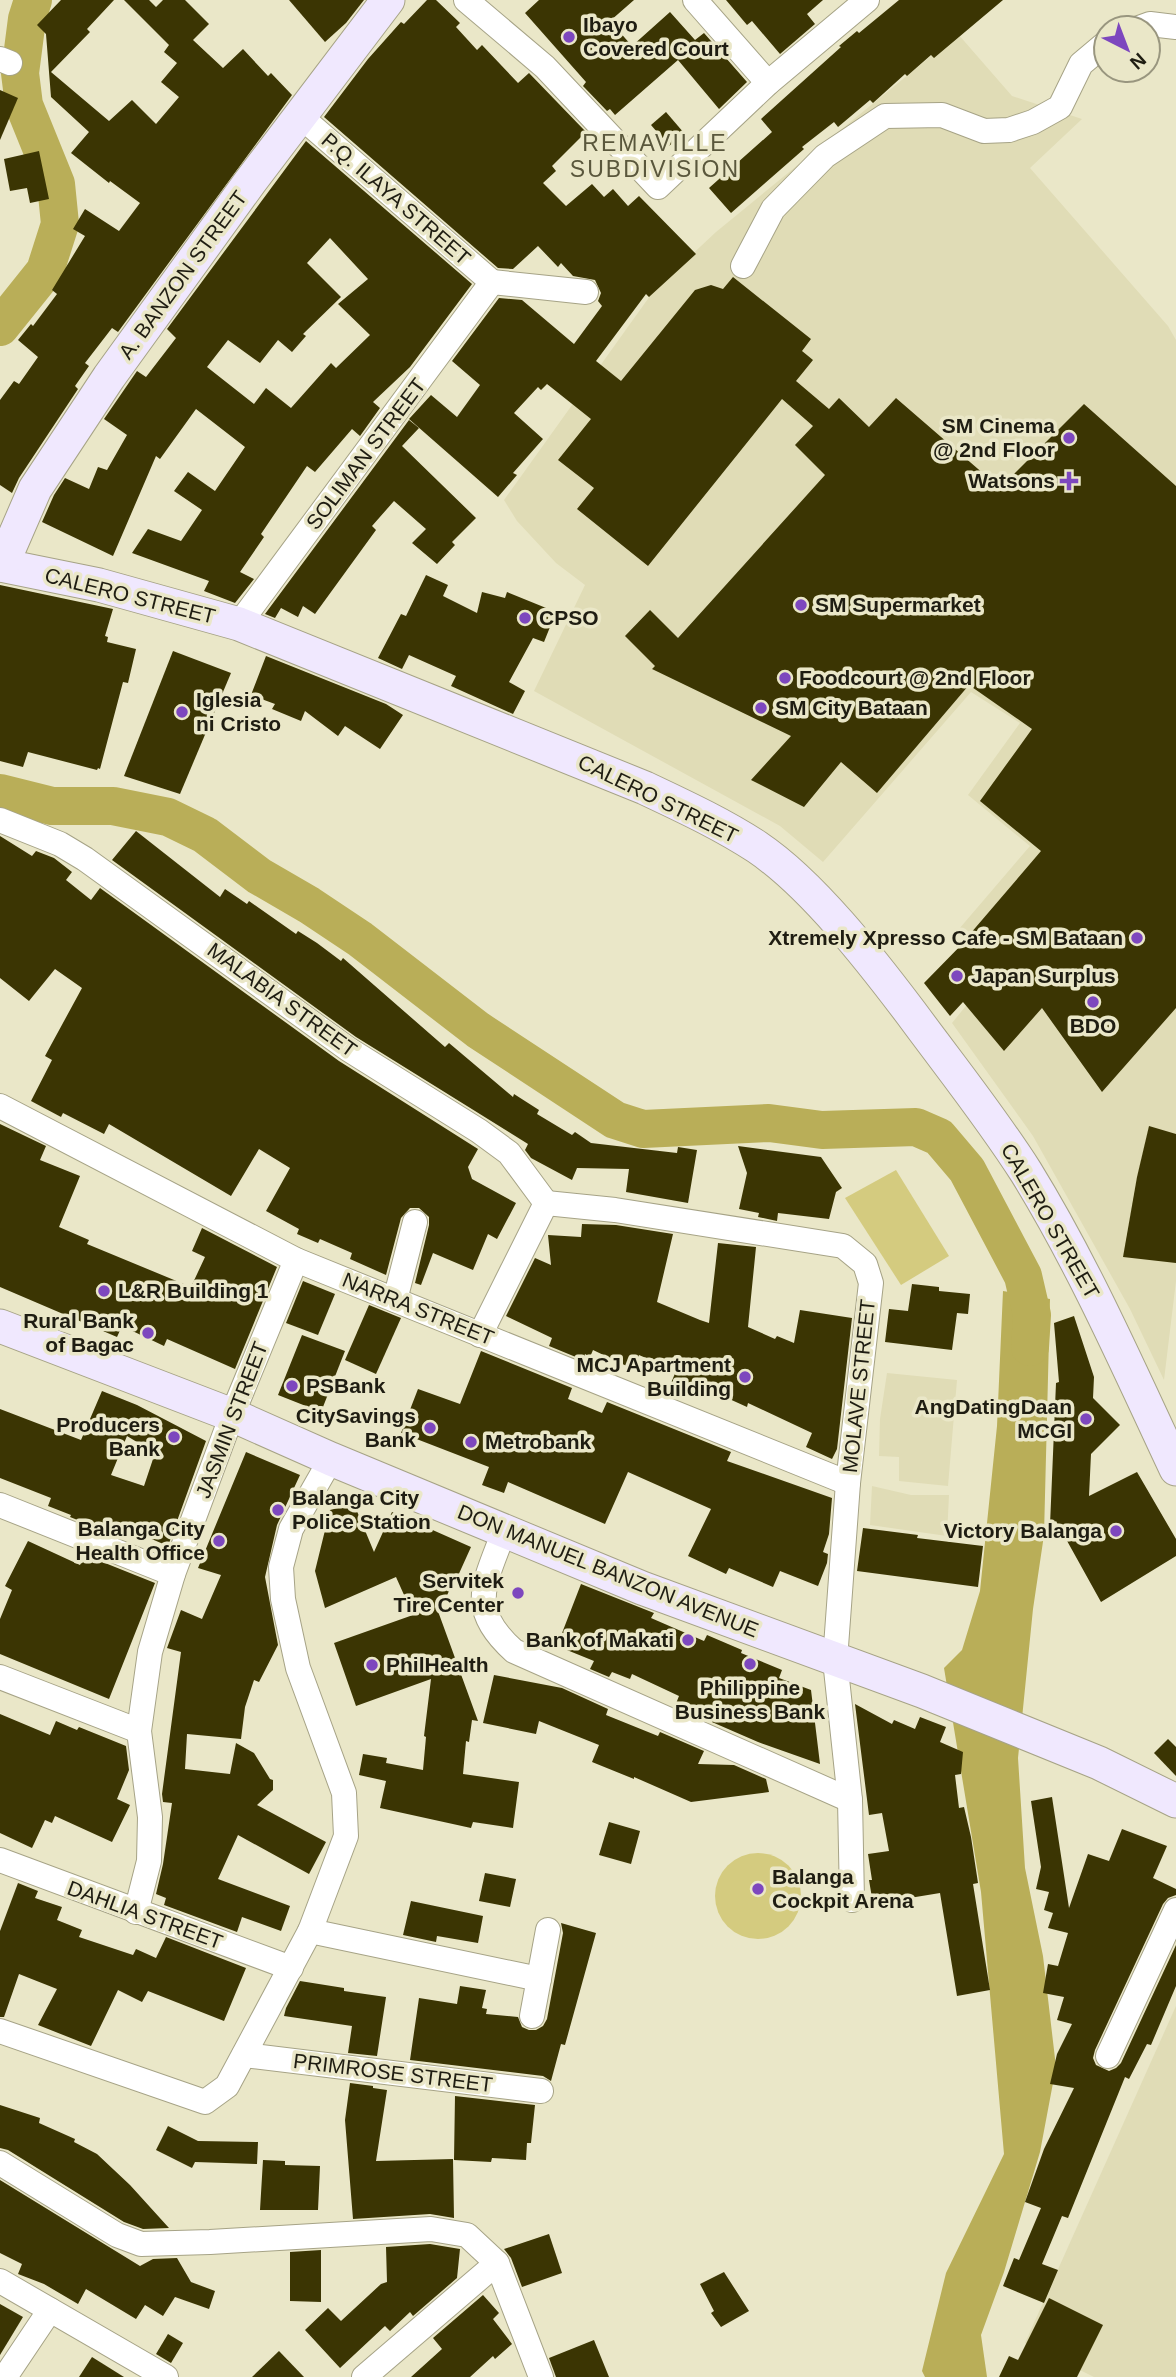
<svg xmlns="http://www.w3.org/2000/svg" width="1176" height="2377" viewBox="0 0 1176 2377" font-family="Helvetica,sans-serif">
<style>
.built{fill:#e0dcb6}
.green{fill:#d4cb7f}
.water{fill:#b9ae58}
.lines{fill:none;stroke-linecap:round;stroke-linejoin:round}
.river{stroke:#b9ae58;stroke-width:38}
.building{fill:#3b3503;fill-rule:evenodd}
.street-casing{stroke:#a6a386;stroke-width:26}
.secondary-casing{stroke:#a6a386;stroke-width:35}
.street{stroke:#fff;stroke-width:24}
.secondary{stroke:#f0e8fe;stroke-width:33}
.poi-dot{fill:#7d47be;stroke:#eae7c8;stroke-width:2.5}
.labels{text-anchor:middle;stroke-width:7;stroke-linejoin:round;paint-order:stroke}
.poi-label{font-size:21px;font-weight:bold;fill:#1f1d12;stroke:#eae7c8;text-anchor:start}
.street-label{font-size:21px;fill:#1f1d12;stroke:#eae7c8}
.neighbourhood-label{font-size:23px;letter-spacing:2px;fill:#5a573c;stroke:#eae7c8}
</style>
<rect width="100%" height="100%" fill="#eae7c8"/>
<g class="built">
<polygon points="958,34 1012,96 1082,119 1030,168 1168,326 1176,340 1176,1281 1164,1380 1130,1309 1033,1136 952,1023 996,969 959,929 1030,846 968,795 1020,723 971,692 823,862 780,826 534,691 585,585 556,563 517,521 504,500 655,289 716,232"/>
<polygon points="887,1373 957,1380 948,1486 899,1481 899,1457 879,1456 880,1419"/>
<polygon points="872,1486 911,1495 949,1495 947,1536 870,1525"/>
<polygon points="1176,2006 1176,2377 1094,2377 1025,2343"/>
</g>
<g class="green">
<polygon points="896,1170 949,1256 901,1285 845,1198"/>
<circle cx="758" cy="1896" r="43"/>
</g>
<polygon class="water" points="1003,1291 1050,1299 1044,1535 1033,1609 1018,1758 1025,1868 1043,1956 1056,2067 1040,2152 1004,2272 981,2335 987,2377 925,2377 922,2371 946,2273 1004,2154 981,1892 944,1668 962,1650 980,1591 997,1426"/>
<g class="lines">
<g class="river">
<polyline points="0,327 45,271 60,224 56,184 24,105 20,73 27,19 33,0"/>
<polyline points="0,793 52,806 113,806 168,817 205,835 259,876 309,905 360,939 478,1030 615,1120 643,1129 769,1123 822,1130 916,1127 939,1137 967,1170 1023,1276 1032,1315 1030,1347"/>
</g>
</g>
<g class="building">
<polygon points="61,0 114,0 87,29 90,32 51,72 109,121 132,100 156,124 179,97 161,82 177,63 164,52 169,45 124,0 149,0 156,7 163,0 185,0 209,24 193,40 223,68 243,49 268,76 271,73 292,95 118,332 112,328 85,363 89,366 75,386 78,389 19,478 12,493 0,485 0,400 14,381 19,384 38,357 18,340 31,324 33,326 57,294 52,290 85,236 73,229 85,209 119,231 140,203 110,181 109,183 71,153 89,132 51,97 46,34 37,25"/>
<polygon points="289,0 364,0 346,23 325,42"/>
<polygon points="427,0 436,0 460,23 456,27 477,50 482,45 518,83 529,73 586,132 552,166 556,171 543,183 566,206 592,184 604,197 613,189 628,206 639,196 696,254 649,297 646,294 596,361 621,381 695,290 711,285 723,289 733,277 811,339 802,351 813,360 796,381 829,409 839,398 869,427 896,398 1000,488 1084,404 1176,486 1176,1008 1102,1092 1042,1008 1004,1051 963,1002 950,1016 924,983 971,935 970,934 1041,851 980,801 1032,729 969,685 877,793 841,762 804,807 751,780 791,736 652,669 655,666 625,636 650,610 678,638 825,475 795,445 813,426 782,399 648,566 577,509 594,488 558,460 591,419 547,384 541,390 538,387 514,413 543,439 513,473 517,475 498,497 409,419 431,395 457,417 480,385 452,361 499,298 522,300 574,344 602,306 598,301 601,293 595,280 573,276 561,263 558,267 538,246 513,269 498,268 324,117 368,59 401,22 404,24"/>
<polygon points="539,0 634,0 610,21 632,46 670,12 695,40 704,33 747,82 719,109 678,60 615,115 610,109 607,111 583,86 586,82 525,13"/>
<polygon points="726,0 823,0 807,14 815,24 780,54 752,21 747,25"/>
<polygon points="899,0 1003,0 934,58 931,55 907,76 905,74 873,103 870,100 838,127 834,122 802,147 804,149 731,213 709,188 772,132 761,119 841,47 839,46 857,31 859,33"/>
<polygon points="0,90 18,98 0,140"/>
<polygon points="666,112 684,133 669,146 651,125"/>
<path d="M306,141L472,284L410,367L373,402L380,408L360,436L352,429L315,472L307,466L261,534L264,537L240,572L254,579L235,603L204,591L209,581L132,553L148,529L181,541L202,510L174,491L188,472L215,491L245,447L196,409L160,459L156,456L113,556L42,522L54,495L65,478L89,489L98,467L107,470L127,435L104,419L137,371L146,377L176,338L167,329ZM330,238L368,279L338,304L370,335L336,368L331,363L291,408L266,388L254,404L207,367L228,340L260,363L278,340L292,352L306,336L303,334L341,297L307,263Z"/>
<polygon points="39,151 49,199 30,203 27,188 10,191 4,159"/>
<polygon points="409,420 419,428 402,446 476,518 452,542 455,545 437,564 412,543 426,529 394,501 372,526 376,530 315,614 303,606 298,617 281,608 275,618 265,614"/>
<polygon points="426,575 448,585 443,596 477,613 482,592 505,598 507,592 556,612 544,642 533,638 509,682 525,691 513,714 451,686 456,676 409,655 402,669 378,658 401,614 406,616"/>
<polygon points="0,585 113,609 105,636 108,637 107,642 136,649 128,683 123,682 100,769 98,768 97,770 28,752 23,767 0,761"/>
<polygon points="173,651 231,673 180,794 124,776"/>
<polygon points="266,656 386,704 403,715 380,749 345,726 338,736 305,711 301,721 272,709 275,704 251,695"/>
<polygon points="136,831 220,897 225,889 247,904 249,901 296,934 298,931 317,943 341,961 343,958 445,1047 449,1043 513,1097 514,1094 539,1110 537,1114 572,1135 575,1132 591,1143 677,1153 678,1147 697,1150 688,1203 626,1192 629,1169 577,1168 572,1180 531,1158 525,1150 528,1144 356,1037 112,860"/>
<polygon points="0,836 32,856 36,851 54,858 72,872 66,880 91,900 100,888 339,1061 478,1149 468,1167 472,1179 516,1203 497,1239 488,1234 473,1270 433,1253 421,1285 415,1283 429,1225 429,1217 419,1208 410,1208 401,1218 386,1275 350,1259 352,1253 320,1239 318,1243 297,1234 299,1229 266,1211 290,1168 259,1149 231,1196 109,1124 104,1134 63,1113 61,1117 31,1101 52,1060 45,1056 82,988 55,969 29,1001 0,978"/>
<polygon points="0,1124 46,1146 40,1160 80,1176 59,1227 89,1240 87,1244 191,1287 205,1257 192,1251 202,1228 277,1267 235,1369 167,1339 164,1346 122,1326 117,1337 0,1287"/>
<polygon points="1149,1126 1176,1134 1176,1263 1123,1257 1137,1177"/>
<polygon points="738,1146 821,1157 842,1188 836,1192 829,1219 778,1213 777,1221 758,1217 759,1213 739,1209 747,1173"/>
<polygon points="582,1224 616,1225 673,1234 657,1302 700,1320 709,1323 718,1243 756,1247 748,1327 775,1339 777,1336 794,1343 800,1310 852,1318 837,1449 832,1459 806,1447 812,1433 748,1403 747,1407 694,1383 688,1396 669,1388 676,1371 639,1355 633,1369 593,1350 590,1357 585,1354 583,1360 549,1346 552,1338 506,1316 535,1258 551,1265 548,1235 581,1237"/>
<polygon points="303,1281 335,1294 318,1335 286,1323"/>
<polygon points="912,1284 939,1287 939,1291 970,1294 968,1314 957,1313 952,1350 885,1342 889,1309 908,1311"/>
<polygon points="369,1305 401,1318 376,1374 345,1360"/>
<polygon points="1074,1316 1094,1377 1093,1398 1120,1425 1091,1454 1089,1496 1137,1472 1176,1539 1176,1556 1101,1602 1056,1521 1050,1525 1056,1383 1059,1382 1054,1323"/>
<polygon points="302,1335 345,1351 321,1412 278,1395"/>
<polygon points="481,1351 572,1388 568,1399 602,1413 607,1402 731,1452 727,1461 832,1498 829,1534 823,1552 828,1554 827,1563 818,1586 780,1571 773,1587 729,1568 726,1574 688,1556 711,1509 628,1472 605,1524 508,1482 504,1493 482,1485 489,1467 401,1433 418,1389 460,1404"/>
<path d="M102,1391L137,1405L206,1441L168,1546L128,1529L125,1539L70,1517L71,1515L48,1506L51,1498L0,1478V1409L81,1440ZM127,1436L155,1453L144,1486L111,1475Z"/>
<polygon points="246,1452 300,1475 277,1525 265,1577 278,1645 259,1682 254,1680 245,1707 241,1739 187,1734 185,1769 230,1774 236,1743 254,1753 270,1779 273,1780 273,1790 257,1805 326,1842 309,1874 238,1835 218,1879 290,1906 281,1931 242,1917 237,1932 164,1905 166,1898 156,1894 163,1864 172,1803 163,1802 162,1794 181,1652 167,1648 181,1610 202,1619 221,1575 198,1568"/>
<polygon points="354,1504 374,1552 392,1512 471,1547 457,1578 455,1577 439,1614 478,1721 472,1720 469,1742 466,1741 463,1774 519,1782 513,1828 473,1822 471,1828 380,1808 386,1781 359,1775 363,1754 387,1758 386,1763 423,1770 426,1737 424,1736 431,1679 356,1706 334,1643 413,1615 396,1577 325,1608 315,1571 330,1510"/>
<polygon points="863,1528 918,1535 917,1538 983,1546 978,1587 857,1571"/>
<polygon points="28,1541 80,1565 85,1555 155,1583 109,1699 0,1654 0,1619 12,1590 5,1586"/>
<polygon points="581,1584 654,1613 651,1618 704,1641 707,1635 742,1650 741,1653 782,1670 779,1678 811,1690 820,1764 758,1742 675,1706 679,1696 632,1674 630,1679 612,1672 609,1677 590,1669 594,1661 557,1646"/>
<polygon points="494,1675 562,1688 608,1709 606,1715 658,1736 660,1732 704,1751 698,1764 734,1765 766,1779 769,1792 691,1802 634,1777 634,1779 592,1762 599,1745 539,1721 536,1734 483,1723"/>
<polygon points="855,1704 892,1724 894,1720 915,1729 920,1717 946,1727 940,1742 963,1752 961,1774 955,1775 959,1808 964,1807 971,1837 978,1883 973,1884 990,1990 957,1996 940,1893 873,1904 869,1880 872,1880 868,1854 889,1851 882,1813 869,1815"/>
<polygon points="0,1714 50,1735 56,1721 77,1730 79,1727 126,1746 129,1770 117,1799 130,1805 112,1842 55,1816 52,1823 45,1820 32,1848 0,1833"/>
<polygon points="1168,1739 1176,1747 1176,1776 1154,1753"/>
<polygon points="1052,1797 1069,1908 1088,1854 1109,1861 1122,1829 1167,1846 1153,1878 1176,1889 1176,1895 1168,1898 1163,1904 1095,2050 1093,2058 1096,2065 1109,2071 1116,2068 1121,2063 1176,1945 1176,1986 1151,2045 1147,2044 1129,2079 1125,2077 1068,2218 1062,2216 1042,2264 1058,2270 1044,2303 1003,2286 1014,2258 1019,2260 1041,2208 1025,2202 1044,2149 1074,2088 1050,2084 1057,2054 1072,2024 1057,2020 1064,1997 1043,1993 1048,1964 1058,1966 1068,1933 1048,1928 1053,1913 1044,1910 1049,1892 1036,1889 1041,1867 1031,1801"/>
<polygon points="609,1822 640,1831 631,1864 599,1855"/>
<polygon points="485,1873 516,1879 510,1907 479,1901"/>
<polygon points="18,1883 38,1891 35,1898 62,1907 57,1920 82,1930 79,1937 133,1955 136,1949 156,1958 166,1937 246,1968 224,2021 148,1991 142,2002 118,1990 91,2046 38,2025 57,1989 19,1974 4,2017 0,2017 0,1931"/>
<polygon points="411,1901 483,1916 478,1943 437,1936 436,1942 403,1935"/>
<polygon points="561,1923 596,1933 565,2045 561,2044 551,2081 543,2076 410,2060 419,1998 457,2004 460,1986 486,1990 482,2008 487,2009 486,2014 518,2017 522,2027 529,2030 536,2030 543,2026 547,2019 563,1933"/>
<polygon points="300,1981 344,1988 344,1991 386,1997 377,2056 348,2053 352,2026 284,2016 286,2008"/>
<polygon points="350,2083 373,2086 373,2088 387,2090 376,2161 453,2159 454,2218 430,2214 353,2219 345,2120"/>
<polygon points="455,2096 535,2105 531,2143 527,2143 526,2160 492,2158 491,2162 454,2160"/>
<polygon points="0,2105 40,2118 39,2123 75,2139 74,2142 97,2154 130,2185 169,2228 143,2229 124,2222 8,2150 0,2148"/>
<polygon points="168,2126 198,2141 258,2142 257,2164 195,2162 192,2168 156,2150"/>
<polygon points="263,2160 285,2161 285,2165 320,2166 318,2210 260,2210"/>
<polygon points="0,2180 140,2266 153,2259 177,2258 191,2282 215,2291 209,2309 175,2297 163,2316 145,2305 136,2319 86,2289 78,2304 44,2284 18,2274 22,2264 0,2253"/>
<polygon points="549,2234 562,2273 522,2287 511,2258 504,2249"/>
<polygon points="430,2244 460,2249 457,2278 413,2316 410,2312 390,2331 385,2326 340,2368 305,2330 328,2308 341,2321 381,2284 387,2282 386,2247"/>
<polygon points="321,2250 321,2302 290,2301 290,2252"/>
<polygon points="724,2272 749,2311 721,2327 711,2313 714,2311 700,2284"/>
<polygon points="483,2295 499,2313 493,2319 512,2344 495,2359 493,2356 470,2377 411,2377 442,2349 433,2338"/>
<polygon points="1049,2298 1103,2325 1077,2377 999,2377 1009,2356 1018,2360"/>
<polygon points="0,2304 23,2317 0,2355"/>
<polygon points="168,2334 183,2343 171,2363 156,2354"/>
<polygon points="594,2340 609,2377 556,2377 549,2358"/>
<polygon points="279,2351 304,2377 252,2377"/>
<polygon points="92,2357 124,2377 79,2377"/>
</g>
<g class="lines">
<defs>
<g id="street">
<polyline points="466,0 545,67 658,187 768,83 867,0"/>
<polyline points="695,0 768,83"/>
<polyline points="1139,28 1150,24 1176,27"/>
<polyline points="0,59 10,63"/>
<polyline points="300,116 492,282"/>
<polyline points="743,266 773,209 825,156 885,116 942,115 984,131 1009,130 1033,122 1060,107 1081,64 1106,43"/>
<polyline points="492,282 586,292"/>
<polyline points="239,624 492,282"/>
<polyline points="0,820 60,844 85,859 348,1049 479,1131 509,1153 546,1203"/>
<polyline points="0,1106 296,1260 848,1483"/>
<polyline points="546,1203 615,1210 843,1246 865,1264 871,1283 848,1483 835,1660 850,1800 852,1900"/>
<polyline points="395,1300 415,1222"/>
<polyline points="480,1335 546,1203"/>
<polyline points="0,1505 173,1574"/>
<path d="M504,1531C485,1584 466,1608 514,1651L850,1800"/>
<polyline points="0,1677 139,1731"/>
<polyline points="0,1860 291,1968"/>
<polyline points="136,1912 149,1861 150,1817 139,1731 150,1652 173,1574 232,1415 296,1260"/>
<polyline points="310,1931 539,1979"/>
<polyline points="532,2016 548,1930"/>
<polyline points="0,2031 205,2102 227,2086 310,1931 346,1836 344,1793 298,1668 283,1599 281,1567 291,1529 331,1459"/>
<polyline points="244,2055 541,2091"/>
<polyline points="1108,2056 1176,1910"/>
<polyline points="0,2163 117,2235 141,2244 210,2242 431,2229 467,2235 497,2263 541,2377"/>
<polyline points="0,2281 166,2377"/>
<polyline points="5,2377 50,2310"/>
<polyline points="364,2377 497,2263"/>
</g>
<g id="secondary">
<path d="M0,565L99,585L239,624L645,788C683,806 722,824 757,847C812,884 871,960 911,1013C950,1066 991,1117 1026,1172C1084,1266 1129,1369 1176,1469"/>
<polyline points="2,565 35,489 109,377 250,182 388,0"/>
<polyline points="0,1326 232,1415 331,1459 642,1588 922,1691 1099,1763 1176,1801"/>
</g>
</defs>
<use href="#street" class="street-casing"/>
<use href="#secondary" class="secondary-casing"/>
<use href="#street" class="street"/>
<use href="#secondary" class="secondary"/>
</g>
<g class="poi-dot">
<circle cx="569" cy="37" r="7"/>
<circle cx="1069" cy="438" r="7"/>
<path d="M1065.5 470.5h7v7h7v7h-7v7h-7v-7h-7v-7h7z"/>
<circle cx="801" cy="605" r="7"/>
<circle cx="525" cy="618" r="7"/>
<circle cx="785" cy="678" r="7"/>
<circle cx="761" cy="708" r="7"/>
<circle cx="182" cy="712" r="7"/>
<circle cx="1137" cy="938" r="7"/>
<circle cx="957" cy="976" r="7"/>
<circle cx="1093" cy="1002" r="7"/>
<circle cx="104" cy="1291" r="7"/>
<circle cx="148" cy="1333" r="7"/>
<circle cx="745" cy="1377" r="7"/>
<circle cx="292" cy="1386" r="7"/>
<circle cx="1086" cy="1419" r="7"/>
<circle cx="430" cy="1428" r="7"/>
<circle cx="174" cy="1437" r="7"/>
<circle cx="471" cy="1442" r="7"/>
<circle cx="278" cy="1510" r="7"/>
<circle cx="1116" cy="1531" r="7"/>
<circle cx="219" cy="1541" r="7"/>
<circle cx="518" cy="1593" r="7"/>
<circle cx="688" cy="1640" r="7"/>
<circle cx="750" cy="1664" r="7"/>
<circle cx="372" cy="1665" r="7"/>
<circle cx="758" cy="1889" r="7"/>
</g>
<g class="labels">
<g class="poi-label">
<text x="583" y="32">Ibayo<tspan x="583" dy="24">Covered Court</tspan></text>
<text x="1055" y="433" text-anchor="end">SM Cinema<tspan x="1055" dy="24">@ 2nd Floor</tspan></text>
<text x="1055" y="488" text-anchor="end">Watsons</text>
<text x="815" y="612">SM Supermarket</text>
<text x="539" y="625">CPSO</text>
<text x="799" y="685">Foodcourt @ 2nd Floor</text>
<text x="196" y="707">Iglesia<tspan x="196" dy="24">ni Cristo</tspan></text>
<text x="775" y="715">SM City Bataan</text>
<text x="1123" y="945" text-anchor="end">Xtremely Xpresso Cafe - SM Bataan</text>
<text x="971" y="983">Japan Surplus</text>
<text x="1093" y="1033" text-anchor="middle">BDO</text>
<text x="118" y="1298">L&amp;R Building 1</text>
<text x="134" y="1328" text-anchor="end">Rural Bank<tspan x="134" dy="24">of Bagac</tspan></text>
<text x="731" y="1372" text-anchor="end">MCJ Apartment<tspan x="731" dy="24">Building</tspan></text>
<text x="306" y="1393">PSBank</text>
<text x="1072" y="1414" text-anchor="end">AngDatingDaan<tspan x="1072" dy="24">MCGI</tspan></text>
<text x="416" y="1423" text-anchor="end">CitySavings<tspan x="416" dy="24">Bank</tspan></text>
<text x="160" y="1432" text-anchor="end">Producers<tspan x="160" dy="24">Bank</tspan></text>
<text x="485" y="1449">Metrobank</text>
<text x="292" y="1505">Balanga City<tspan x="292" dy="24">Police Station</tspan></text>
<text x="205" y="1536" text-anchor="end">Balanga City<tspan x="205" dy="24">Health Office</tspan></text>
<text x="1102" y="1538" text-anchor="end">Victory Balanga</text>
<text x="504" y="1588" text-anchor="end">Servitek<tspan x="504" dy="24">Tire Center</tspan></text>
<text x="674" y="1647" text-anchor="end">Bank of Makati</text>
<text x="386" y="1672">PhilHealth</text>
<text x="750" y="1695" text-anchor="middle">Philippine<tspan x="750" dy="24">Business Bank</tspan></text>
<text x="772" y="1884">Balanga<tspan x="772" dy="24">Cockpit Arena</tspan></text>
</g>
<g class="street-label">
<text transform="translate(396 199) rotate(41)" y="7">P.Q. ILAYA STREET</text>
<text transform="translate(183 275) rotate(-54)" y="7">A. BANZON STREET</text>
<text transform="translate(366 454) rotate(-53)" y="7">SOLIMAN STREET</text>
<text transform="translate(130 596) rotate(14)" y="7">CALERO STREET</text>
<text transform="translate(658 799) rotate(26)" y="7">CALERO STREET</text>
<text transform="translate(282 1000) rotate(36)" y="7">MALABIA STREET</text>
<text transform="translate(1050 1221) rotate(60)" y="7">CALERO STREET</text>
<text transform="translate(418 1309) rotate(22)" y="7">NARRA STREET</text>
<text transform="translate(859 1386) rotate(-84)" y="7">MOLAVE STREET</text>
<text transform="translate(232 1420) rotate(-69)" y="7">JASMIN STREET</text>
<text transform="translate(608 1571) rotate(22)" y="7">DON MANUEL BANZON AVENUE</text>
<text transform="translate(145 1915) rotate(20)" y="7">DAHLIA STREET</text>
<text transform="translate(393 2073) rotate(7)" y="7">PRIMROSE STREET</text>
</g>
<g class="neighbourhood-label">
<text x="655" y="151">REMAVILLE<tspan x="655" dy="26">SUBDIVISION</tspan></text>
</g>
</g>
<g transform="translate(1127 49) rotate(138)"><circle r="33" fill="#eae7c8" stroke="#99967f" stroke-width="2"/>
<path d="M0-5L12 26L0 18L-12 26Z" fill="#7d47be"/>
<text y="-10" font-size="19" font-weight="bold" text-anchor="middle" fill="#1f1d12">N</text>
</g>
</svg>
